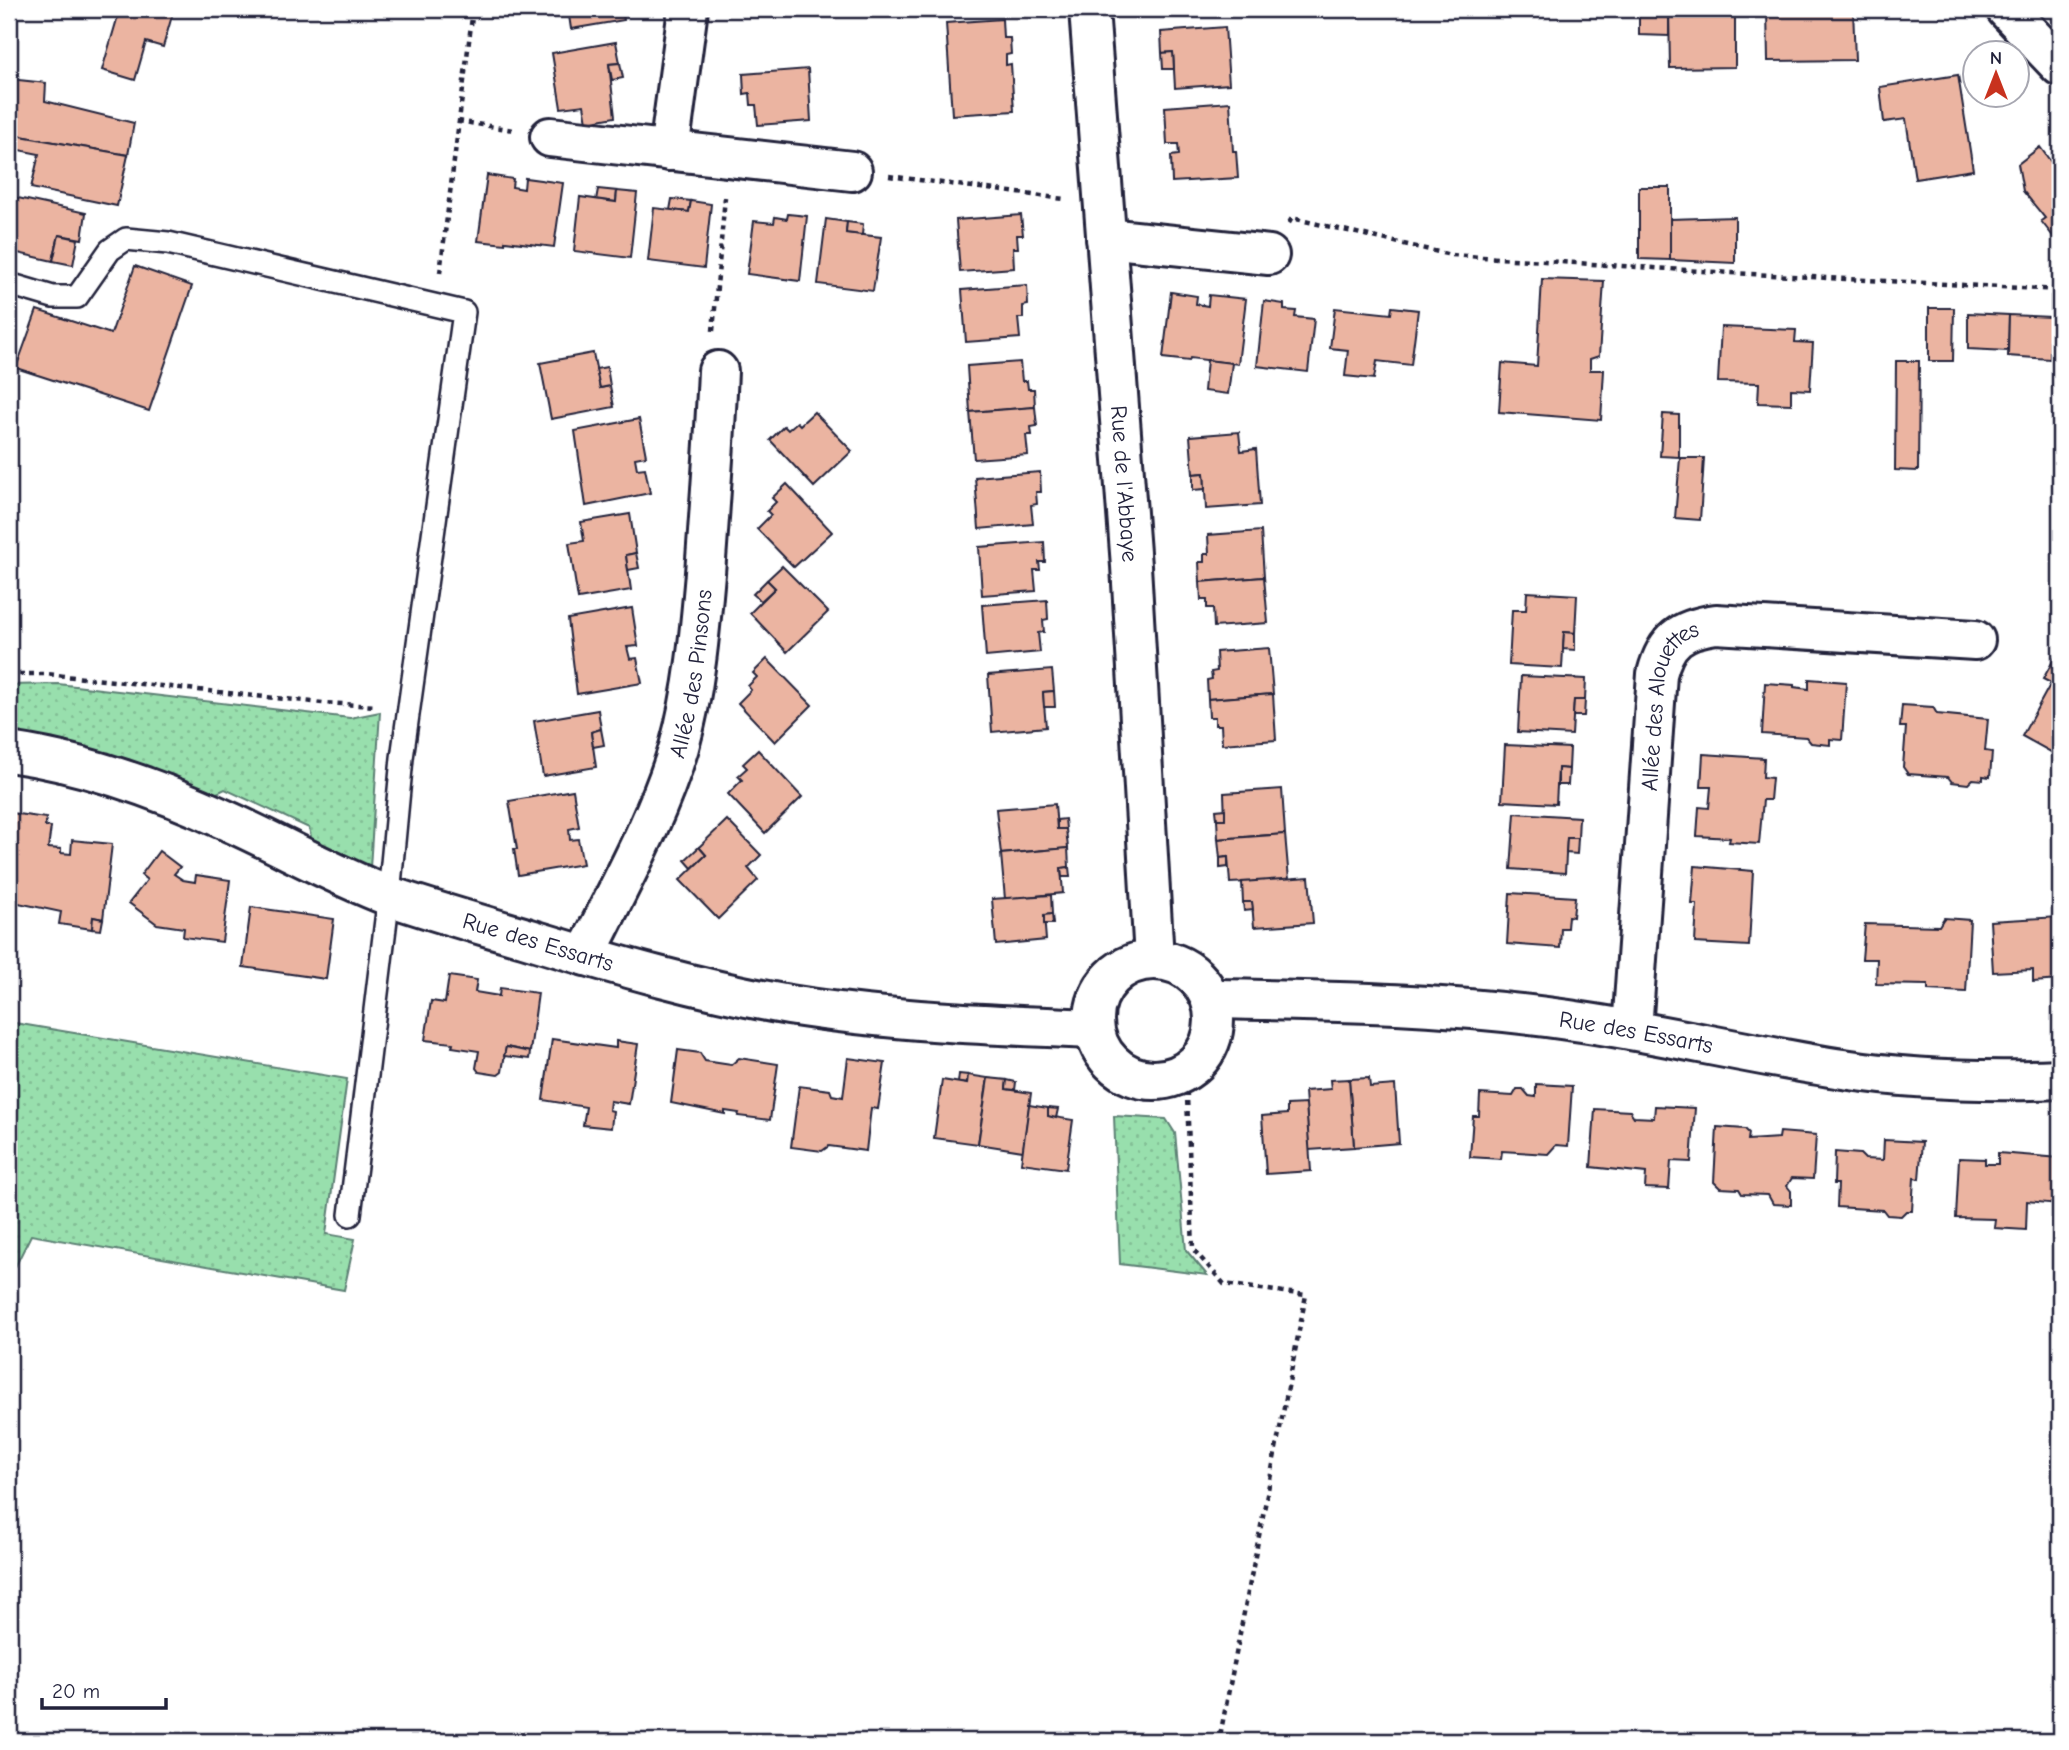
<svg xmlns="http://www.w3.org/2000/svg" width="2069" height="1750" viewBox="0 0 2069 1750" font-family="'Comic Neue',sans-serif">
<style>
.grass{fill:url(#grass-dots);stroke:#5d8074;stroke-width:2}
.building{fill:#ebb4a1;stroke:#22223b;stroke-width:2}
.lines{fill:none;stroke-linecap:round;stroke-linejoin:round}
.service-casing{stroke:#22223b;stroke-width:26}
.minor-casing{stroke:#22223b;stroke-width:44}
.tertiary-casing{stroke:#22223b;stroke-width:44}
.path{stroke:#22223b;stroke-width:4.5;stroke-dasharray:5 5;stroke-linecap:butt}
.service{stroke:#fff;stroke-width:21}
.minor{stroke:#fff;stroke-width:38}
.tertiary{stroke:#fff;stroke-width:38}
.labels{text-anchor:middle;stroke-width:7;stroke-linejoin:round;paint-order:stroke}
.street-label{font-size:23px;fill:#22223b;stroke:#fff}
</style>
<defs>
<pattern id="grass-dots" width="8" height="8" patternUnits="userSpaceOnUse" patternTransform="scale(1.75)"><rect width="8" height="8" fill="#98dfad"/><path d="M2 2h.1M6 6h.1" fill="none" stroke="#83bf96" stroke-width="1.8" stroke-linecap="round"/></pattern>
</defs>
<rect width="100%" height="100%" fill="#fff"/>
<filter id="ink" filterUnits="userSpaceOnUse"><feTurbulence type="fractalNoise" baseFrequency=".0143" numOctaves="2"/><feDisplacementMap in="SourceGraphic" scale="14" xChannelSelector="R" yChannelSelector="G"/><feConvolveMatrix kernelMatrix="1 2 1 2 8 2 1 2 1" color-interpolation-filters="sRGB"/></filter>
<g filter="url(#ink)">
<g class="grass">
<polygon points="58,684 350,718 380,712 370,868 312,841 309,828 225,789 213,795 9,737 9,685"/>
<polygon points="9,1022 347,1079 326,1234 355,1239 344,1290 31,1235 13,1271 9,1290"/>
<polygon points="1114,1116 1166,1119 1175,1133 1186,1250 1207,1275 1120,1264"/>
</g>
<g class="building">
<polygon points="120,9 174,9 163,47 146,42 135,80 102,70"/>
<polygon points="568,9 622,9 624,20 571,29"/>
<polygon points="1171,9 1225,9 1225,10 1171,13"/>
<polygon points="1639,9 1669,9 1669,36 1639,35"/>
<polygon points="1669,9 1735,9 1735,67 1670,68"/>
<polygon points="1767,9 1853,9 1855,60 1768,61"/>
<polygon points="1002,19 1003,38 1010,38 1011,54 1006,55 1006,65 1011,64 1014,111 952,115 946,23"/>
<polygon points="1225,27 1229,84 1175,88 1173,52 1162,53 1161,32"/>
<polygon points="616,42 620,63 609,64 615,117 587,122 584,105 561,108 552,53"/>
<polygon points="1173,52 1174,69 1163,69 1162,53"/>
<polygon points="620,63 623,78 612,80 609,64"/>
<polygon points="808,69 811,121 758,125 756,105 751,105 750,93 744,94 743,74"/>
<polygon points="1958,75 1973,170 1915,179 1906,119 1884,122 1880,87"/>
<polygon points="9,79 46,83 45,101 134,123 128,155 9,134"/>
<polygon points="1230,102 1233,151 1236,151 1238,178 1172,182 1171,156 1179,155 1178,144 1167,144 1165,107"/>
<polygon points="9,134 128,155 117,206 31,188 39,154 9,148"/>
<polygon points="2040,147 2054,166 2060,161 2059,244 2041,221 2045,218 2023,191 2018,164"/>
<polygon points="487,175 513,179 512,187 524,189 525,178 563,183 554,247 505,241 505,244 478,241"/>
<polygon points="1639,187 1670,187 1670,260 1639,259"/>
<polygon points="598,189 617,191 616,202 596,200"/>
<polygon points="617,191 637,193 630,258 574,251 580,197 616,202"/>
<polygon points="9,196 86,213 82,239 59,235 53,261 9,251"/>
<polygon points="672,199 691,201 689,212 670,210"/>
<polygon points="691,201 711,204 704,268 648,261 654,208 689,212"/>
<polygon points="788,214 807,216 800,281 747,274 754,221 774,223 775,217 787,219"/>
<polygon points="1021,215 1023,235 1017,235 1018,248 1013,248 1014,268 960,272 956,220"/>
<polygon points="1735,217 1735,263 1670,260 1670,219"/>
<polygon points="826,219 847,222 846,233 881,237 873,291 818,284"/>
<polygon points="847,222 863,224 862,235 846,233"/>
<polygon points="59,235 78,239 73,265 53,261"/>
<polygon points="135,266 192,286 149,411 16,368 37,310 111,334"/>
<polygon points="1542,279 1604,281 1599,356 1590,359 1590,370 1604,370 1601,420 1499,412 1502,363 1537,366"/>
<polygon points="1027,285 1028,305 1023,306 1023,318 1018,318 1020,338 966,342 962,290"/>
<polygon points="1171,292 1197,296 1196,304 1208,306 1209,295 1246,299 1238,364 1190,358 1189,361 1163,358"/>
<polygon points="2051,296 2060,297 2060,322 2051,321"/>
<polygon points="1264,301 1284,304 1284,310 1296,311 1295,317 1314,319 1308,372 1257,366"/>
<polygon points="1392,307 1418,310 1411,365 1377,361 1374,379 1345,376 1348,350 1330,348 1335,308 1391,314"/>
<polygon points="1929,308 1954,308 1953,361 1929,361"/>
<polygon points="1968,313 2009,315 2008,351 1968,349"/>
<polygon points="2009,315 2051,317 2050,359 2008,356"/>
<polygon points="2051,321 2060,322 2060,360 2050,359"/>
<polygon points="1721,327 1796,330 1795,342 1813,343 1810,390 1791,389 1791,404 1758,403 1759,383 1718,382"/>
<polygon points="593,353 600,388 610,386 614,407 551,419 540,363"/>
<polygon points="1207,360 1232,363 1228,394 1204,391"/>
<polygon points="1896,361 1919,361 1918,471 1895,470"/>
<polygon points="1020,362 1022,381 1027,381 1028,389 1034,389 1035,407 970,412 967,366"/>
<polygon points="607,367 610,386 600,388 596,369"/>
<polygon points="1035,407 1037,426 1031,427 1032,435 1026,435 1028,455 974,459 970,412"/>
<polygon points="814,412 852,451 814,487 770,440 784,426 788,430 797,422 800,425"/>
<polygon points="1663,414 1679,415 1679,457 1660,456"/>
<polygon points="639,419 646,456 635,458 637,469 645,468 650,493 586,506 575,431"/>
<polygon points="1239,432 1241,451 1256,449 1260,505 1206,509 1204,473 1193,474 1190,436"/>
<polygon points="1680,458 1704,458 1700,520 1675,518"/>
<polygon points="1040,472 1041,492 1036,492 1037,504 1031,505 1033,524 979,529 975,477"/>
<polygon points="1204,473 1205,489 1193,490 1193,474"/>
<polygon points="787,484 832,532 794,567 757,529 771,515 767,511 776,502 772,498"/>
<polygon points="630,514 636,553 626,555 631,590 578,599 569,543 584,541 581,522"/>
<polygon points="1261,531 1264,577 1200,582 1199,562 1204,562 1204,554 1209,554 1208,535"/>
<polygon points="1044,542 1045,562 1039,562 1040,570 1034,570 1036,591 982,595 979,547"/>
<polygon points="636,553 639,568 628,570 626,555"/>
<polygon points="782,566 828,612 787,652 750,613 775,588 767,580"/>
<polygon points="1264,577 1268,623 1214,627 1213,608 1207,608 1207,600 1201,600 1200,582"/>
<polygon points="767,580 775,588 761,601 753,594"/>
<polygon points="1527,592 1577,595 1575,633 1564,632 1562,668 1509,665 1512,610 1526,610"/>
<polygon points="1047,600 1048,619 1043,620 1044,632 1038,633 1040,652 986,657 982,605"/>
<polygon points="632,608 638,646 627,647 630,659 637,658 642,683 577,694 568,619"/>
<polygon points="1564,632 1575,633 1575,650 1563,649"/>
<polygon points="1269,648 1273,694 1208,699 1207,680 1212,679 1211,672 1217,671 1216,652"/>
<polygon points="2060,648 2060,757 2022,736 2051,683 2043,679"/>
<polygon points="767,659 812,705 775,742 738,703 751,690 748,686 757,677 753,673"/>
<polygon points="1052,670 1054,691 1043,692 1046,727 992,732 988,675"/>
<polygon points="1521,676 1586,679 1585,700 1574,700 1572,735 1518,732"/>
<polygon points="1809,679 1846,682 1842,740 1830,739 1830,745 1811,743 1806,737 1762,734 1765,683 1794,685 1794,687 1809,689"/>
<polygon points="1054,691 1055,707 1044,707 1043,692"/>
<polygon points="1273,694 1276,740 1222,744 1221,725 1215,725 1215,717 1209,717 1208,699"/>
<polygon points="1574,700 1585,700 1584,716 1573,716"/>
<polygon points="1902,705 1933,707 1937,714 1988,719 1985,751 1992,752 1990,777 1983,776 1983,780 1973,779 1968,784 1952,782 1948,777 1908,774 1903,767 1906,727 1900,727"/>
<polygon points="598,710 601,729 591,732 596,767 543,776 534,721"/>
<polygon points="601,729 604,745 593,747 591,732"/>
<polygon points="1505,745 1570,748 1569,769 1558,768 1556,804 1502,801"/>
<polygon points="758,750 802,797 765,833 728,794 742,780 738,776 747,768 743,764"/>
<polygon points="1703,754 1764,758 1763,777 1772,778 1770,800 1763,800 1759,844 1729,842 1730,838 1697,836 1699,807 1709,808 1711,787 1701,787"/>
<polygon points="1558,768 1569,769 1568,785 1558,785"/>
<polygon points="1282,789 1285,834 1218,839 1217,819 1225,819 1224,793"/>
<polygon points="573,790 579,827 569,829 570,840 578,839 583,864 518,875 514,849 517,849 509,801"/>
<polygon points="1055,804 1057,829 1066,829 1068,848 1001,854 996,809"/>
<polygon points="1225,809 1225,819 1217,819 1216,810"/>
<polygon points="11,813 46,818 45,826 51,827 48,848 61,849 61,853 71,854 72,840 112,844 103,919 93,917 92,929 59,924 61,912 9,901 9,834"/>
<polygon points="1515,813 1579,817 1578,838 1567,838 1565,873 1511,869"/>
<polygon points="1065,819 1066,829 1057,829 1057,820"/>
<polygon points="727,820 761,855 748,868 758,880 718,919 680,880 706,855 699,847"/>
<polygon points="1285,834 1289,880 1230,883 1228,857 1220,858 1218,839"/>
<polygon points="1567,838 1578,838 1577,854 1566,853"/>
<polygon points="699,847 706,855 692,868 685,860"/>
<polygon points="1068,848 1069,867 1061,868 1063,893 1005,899 1001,854"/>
<polygon points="159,851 180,867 174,874 183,880 195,882 196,875 230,880 222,942 183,937 184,928 157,924 129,903 147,880 141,875"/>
<polygon points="1228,857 1228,867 1220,868 1220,858"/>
<polygon points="1695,866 1753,871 1749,946 1695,943 1697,904 1692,904"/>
<polygon points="1069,867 1070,877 1062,877 1061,868"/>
<polygon points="1309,877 1313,923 1254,927 1252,902 1243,902 1242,882"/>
<polygon points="1510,893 1575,897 1573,917 1568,916 1567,928 1561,928 1560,948 1507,944"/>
<polygon points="1051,895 1052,914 1044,915 1046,940 996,945 992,899"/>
<polygon points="1243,902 1252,902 1253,910 1244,911"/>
<polygon points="251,907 334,919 326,979 243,967"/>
<polygon points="1052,914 1053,924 1044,924 1044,915"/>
<polygon points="93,917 103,919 101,930 92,929"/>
<polygon points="2060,917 2060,980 2033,982 2033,970 1993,972 1990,921"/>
<polygon points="1944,918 1970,920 1966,992 1928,990 1928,985 1876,984 1877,959 1862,959 1865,924 1939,926"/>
<polygon points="449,976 477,980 475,992 499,996 500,988 538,993 530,1052 506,1047 502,1072 498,1075 479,1072 476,1068 479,1051 452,1047 453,1043 425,1040 431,1001 445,1003"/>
<polygon points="552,1039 616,1048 616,1041 638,1044 629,1104 610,1101 609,1110 613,1111 611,1128 583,1125 586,1107 543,1100"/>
<polygon points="506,1047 530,1052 529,1059 504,1056"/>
<polygon points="678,1050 700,1053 705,1061 731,1065 739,1058 778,1064 770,1120 738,1116 739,1113 725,1111 725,1114 671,1103"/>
<polygon points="848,1058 885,1063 878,1109 871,1108 866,1151 829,1146 822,1151 791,1147 799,1086 830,1090 832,1095 843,1097"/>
<polygon points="959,1074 968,1075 967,1084 958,1083"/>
<polygon points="968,1075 988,1078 978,1144 934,1138 942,1080 967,1084"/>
<polygon points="988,1078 1007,1080 1006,1089 1031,1093 1023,1151 978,1144"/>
<polygon points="1369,1078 1370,1087 1395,1085 1399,1143 1354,1147 1349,1079"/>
<polygon points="1349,1079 1354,1147 1309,1150 1305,1091 1331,1089 1330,1080"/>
<polygon points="1007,1080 1016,1082 1015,1090 1006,1089"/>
<polygon points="1536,1084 1572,1086 1568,1146 1556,1145 1548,1154 1502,1151 1501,1159 1470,1157 1473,1116 1479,1116 1480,1094 1513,1096 1517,1089 1523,1089 1529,1096 1536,1097"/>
<polygon points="1306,1104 1311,1171 1266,1174 1262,1116 1287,1114 1287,1105"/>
<polygon points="1029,1105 1048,1108 1048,1116 1073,1120 1066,1169 1021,1163"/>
<polygon points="1655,1106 1695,1108 1691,1162 1671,1161 1669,1189 1645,1188 1646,1173 1591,1167 1595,1109 1630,1111 1634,1117 1654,1118"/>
<polygon points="1048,1108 1058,1109 1056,1118 1048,1116"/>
<polygon points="1717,1127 1745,1129 1749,1133 1748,1140 1779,1138 1780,1132 1816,1135 1813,1179 1792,1178 1787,1186 1791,1191 1791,1205 1773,1204 1768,1195 1742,1194 1739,1189 1720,1188 1714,1182"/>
<polygon points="1884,1140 1922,1142 1919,1179 1914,1178 1912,1211 1906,1211 1901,1216 1887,1215 1883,1210 1837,1207 1838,1184 1834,1184 1835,1152 1860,1154 1865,1159 1883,1160"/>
<polygon points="1998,1153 2060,1158 2059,1204 2027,1201 2026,1230 1994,1228 1995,1219 1956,1218 1959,1158 1985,1159 1985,1164 1998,1164"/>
</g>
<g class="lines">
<defs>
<polyline id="service" points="9,284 53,297 77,297 110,250 126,239 168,243 464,312 402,758 389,895 350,1215"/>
<g id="minor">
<path id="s1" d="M1089,9L1131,566L1154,959"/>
<polyline points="550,137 852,171"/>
<polyline points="669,151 688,9"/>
<polyline points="1106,238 1269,255"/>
<path id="s2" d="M9,752C86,763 159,789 230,822C283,846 334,875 389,896C435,912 483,925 530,939C615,965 701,990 789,1005C889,1021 992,1025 1094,1029"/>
<path id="s3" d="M585,956C618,888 657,820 679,747C695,690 700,631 705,573C710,506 715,438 718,371"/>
<circle cx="1154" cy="1020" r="60"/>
<path id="s4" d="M1211,999C1335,1001 1459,1003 1582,1022C1669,1035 1756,1056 1843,1069C1915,1080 1988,1082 2060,1079"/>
<path id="s5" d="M1632,1030L1657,674C1666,639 1681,629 1716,624L1975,640"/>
</g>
<polyline id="tertiary" points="2006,9 2060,66"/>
</defs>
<use href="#service" class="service-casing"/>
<use href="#minor" class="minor-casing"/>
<use href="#tertiary" class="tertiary-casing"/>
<g class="path">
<polyline points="458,121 513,130"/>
<polyline points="889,176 1064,199"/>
<polyline points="1289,223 1292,218 1451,255 1732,273 2060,290"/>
<polyline points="440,273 473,9"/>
<polyline points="713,331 725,197"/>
<polyline points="9,674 46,674 323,703 377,706"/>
<polyline points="1186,1071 1193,1249 1224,1284 1306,1295 1219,1741"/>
</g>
<use href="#service" class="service"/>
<use href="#minor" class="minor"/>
<use href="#tertiary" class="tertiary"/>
</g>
</g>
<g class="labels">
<g class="street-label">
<text dy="8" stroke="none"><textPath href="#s1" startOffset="476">Rue de l'Abbaye</textPath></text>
<text dy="8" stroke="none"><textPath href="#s3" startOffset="304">Allée des Pinsons</textPath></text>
<text dy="8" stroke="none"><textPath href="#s5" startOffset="331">Allée des Alouettes</textPath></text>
<text dy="8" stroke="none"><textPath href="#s2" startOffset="564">Rue des Essarts</textPath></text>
<text dy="8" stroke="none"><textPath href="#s4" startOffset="427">Rue des Essarts</textPath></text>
</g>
</g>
<rect width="2069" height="1750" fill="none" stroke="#fff" stroke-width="35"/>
<rect x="18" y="18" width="2034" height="1715" fill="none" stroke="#22223b" stroke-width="2.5" filter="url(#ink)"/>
<g transform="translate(1996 74)"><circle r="33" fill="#ffffff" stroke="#a7a7b1" stroke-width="2"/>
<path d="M0-5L12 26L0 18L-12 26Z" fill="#c8321e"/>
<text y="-10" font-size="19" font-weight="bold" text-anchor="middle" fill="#22223b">N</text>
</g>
<path d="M42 1698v10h124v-10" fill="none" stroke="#22223b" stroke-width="3.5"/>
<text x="52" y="1698" font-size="21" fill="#22223b" stroke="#ffffff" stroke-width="5" paint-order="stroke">20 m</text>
</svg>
